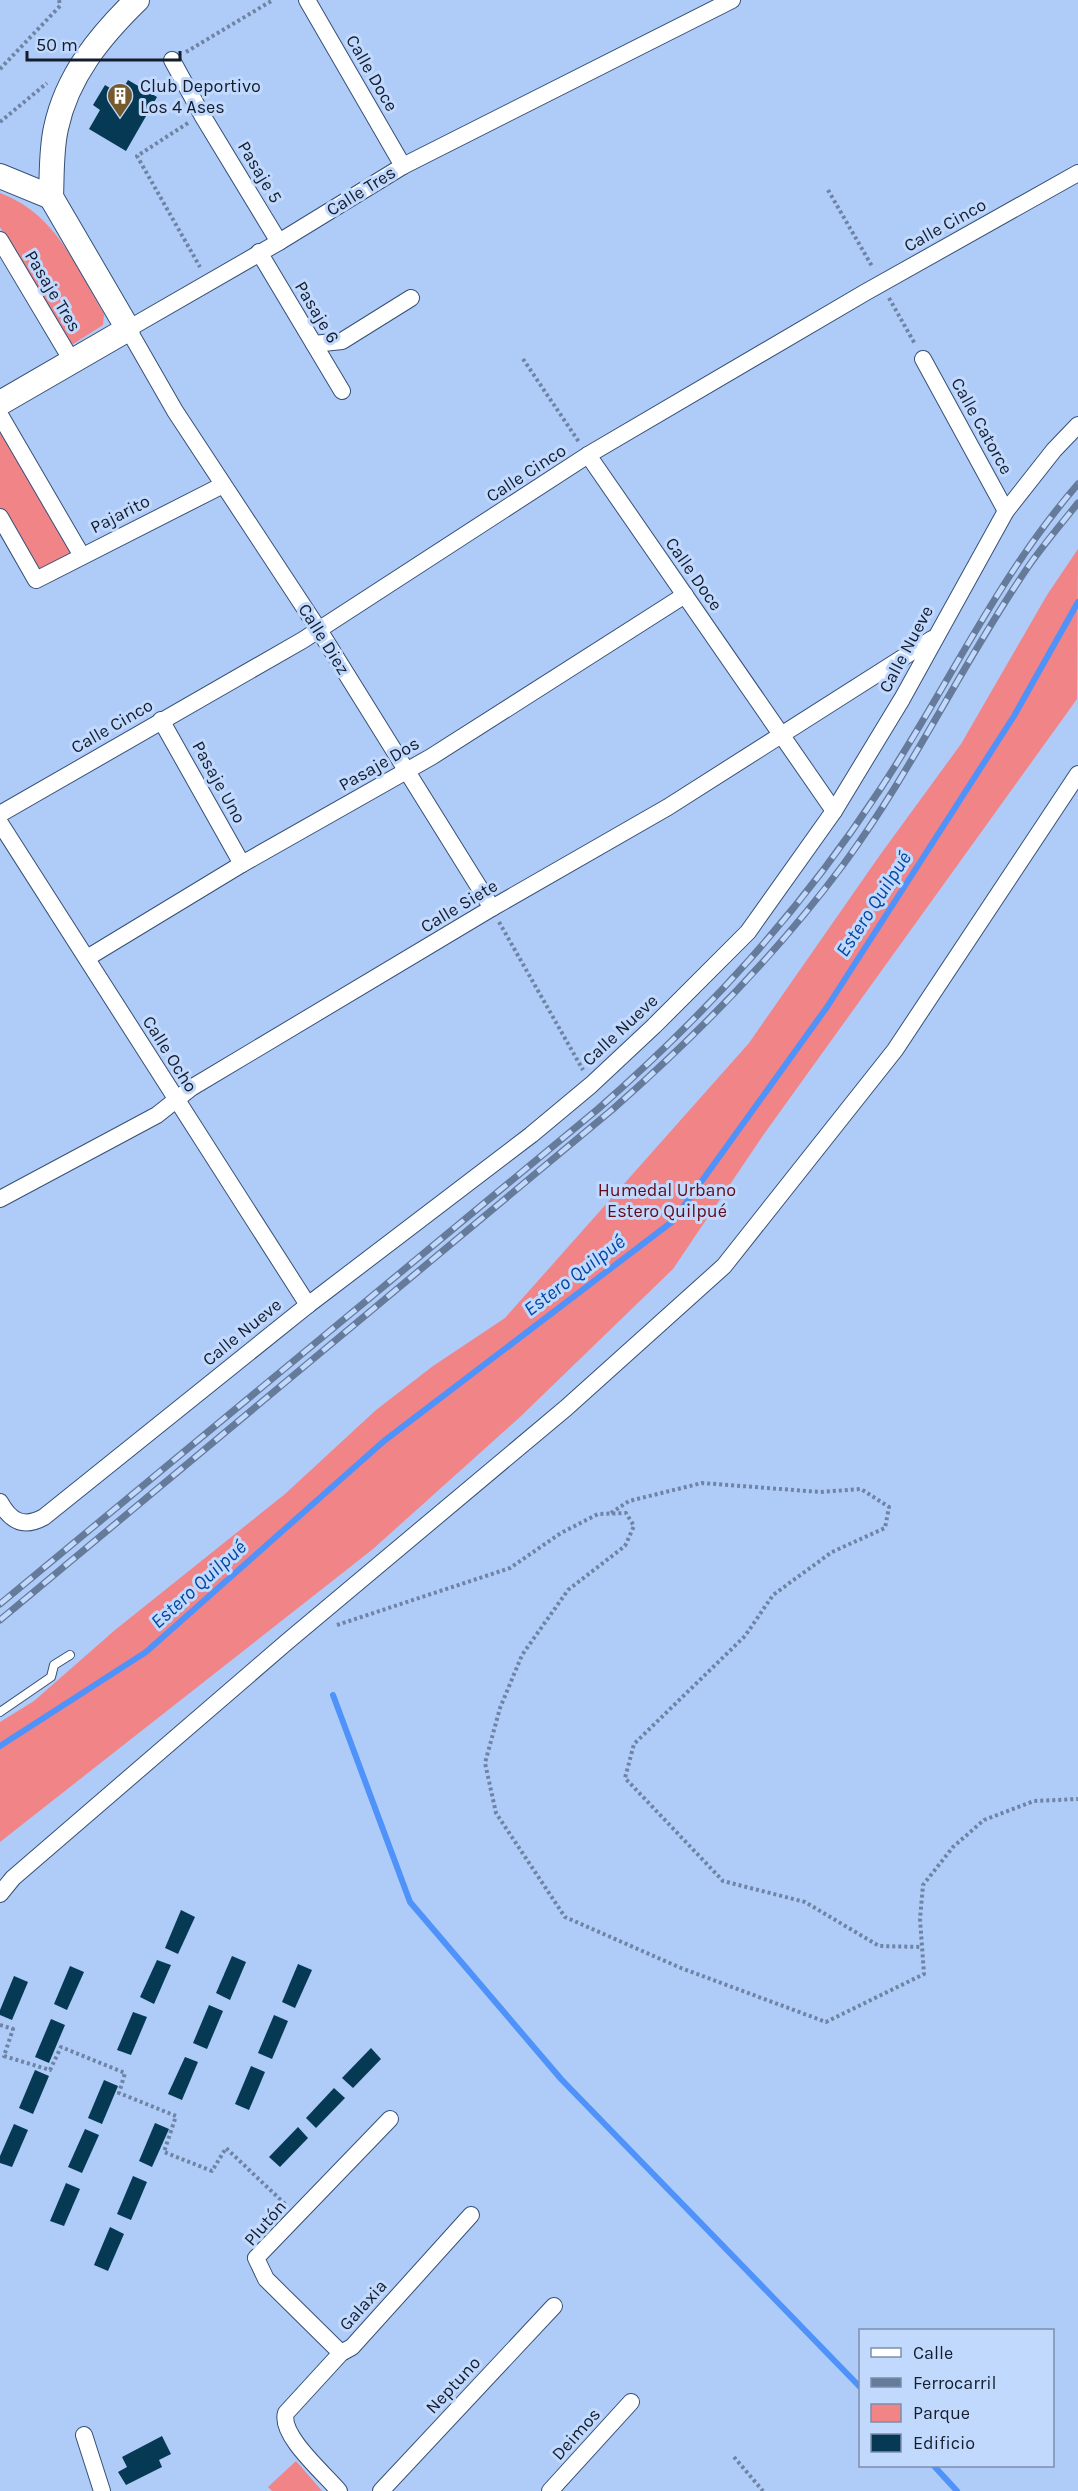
<svg xmlns="http://www.w3.org/2000/svg" width="1078" height="2491" viewBox="0 0 1078 2491" font-family="Karla,sans-serif">
<style>
.green{fill:#f08487}
.lines{fill:none;stroke-linecap:round;stroke-linejoin:round}
.stream{stroke:#4f92fa;stroke-width:6}
.building{fill:#053954}
.service-casing{stroke:#375076;stroke-width:10}
.minor-casing{stroke:#375076;stroke-width:18}
.secondary-casing{stroke:#375076;stroke-width:26}
.path{stroke:#6f84a5;stroke-width:4;stroke-dasharray:3 3;stroke-linecap:butt}
.service{stroke:#fff;stroke-width:8}
.minor{stroke:#fff;stroke-width:16}
.secondary{stroke:#fff;stroke-width:24}
.rail-casing{stroke:#667a9a;stroke-width:7}
.rail{stroke:#c2d9fe;stroke-width:4.5;stroke-dasharray:14;stroke-linecap:butt}
.labels{text-anchor:middle;stroke-width:6;stroke-linejoin:round;paint-order:stroke}
.street-label{font-size:18px;fill:#131d2e;stroke:#c2d9fe}
.poi-label{font-size:18px;fill:#131d2e;stroke:#c2d9fe;text-anchor:start}
.park-label{font-size:18px;fill:#620919;stroke:#c2d9fe}
.water-label{font-size:20px;font-style:italic;fill:#0447a2;stroke:#c2d9fe}
</style>
<rect width="100%" height="100%" fill="#afccf9"/>
<g class="green">
<path d="M0,193C56,214 75,265 104,314L103,325L70,346L0,227Z"/>
<polygon points="0,425 77,554 40,575 0,507"/>
<polygon points="1078,549 1077,699 764,1134 673,1269 519,1418 373,1549 0,1842 0,1722 34,1701 115,1630 285,1494 376,1410 433,1366 505,1318 749,1043 880,855 961,744 1047,595"/>
<polygon points="296,2461 322,2491 272,2491 268,2487"/>
</g>
<g class="lines">
<g class="stream">
<polyline points="333,1695 410,1902 561,2079 860,2387"/>
<polyline points="0,1746 146,1652 384,1441 673,1221 827,1007 1014,716 1078,602"/>
<polyline points="934,2466 957,2491"/>
</g>
</g>
<g class="building">
<polygon points="128,80 157,97 126,151 89,129 100,110 93,105 105,85 120,94"/>
<polygon points="181,1910 195,1917 178,1954 165,1948"/>
<polygon points="232,1956 246,1962 230,2000 216,1993"/>
<polygon points="157,1960 171,1965 154,2004 140,1997"/>
<polygon points="298,1964 312,1970 295,2008 282,2002"/>
<polygon points="70,1966 84,1972 67,2010 54,2004"/>
<polygon points="14,1976 28,1982 12,2020 0,2015 0,2010"/>
<polygon points="209,2005 223,2011 207,2049 193,2043"/>
<polygon points="133,2012 147,2017 131,2055 117,2050"/>
<polygon points="274,2015 288,2021 272,2059 258,2053"/>
<polygon points="51,2019 65,2025 49,2063 35,2057"/>
<polygon points="371,2048 381,2059 353,2088 342,2078"/>
<polygon points="185,2057 198,2062 182,2100 168,2094"/>
<polygon points="251,2066 265,2072 249,2110 235,2104"/>
<polygon points="35,2070 49,2076 33,2114 19,2108"/>
<polygon points="104,2080 118,2086 102,2124 88,2118"/>
<polygon points="334,2088 345,2098 316,2128 306,2118"/>
<polygon points="155,2123 169,2129 152,2167 139,2161"/>
<polygon points="14,2124 28,2130 12,2167 0,2163 0,2156"/>
<polygon points="298,2127 308,2138 280,2167 269,2157"/>
<polygon points="85,2129 99,2135 82,2173 68,2167"/>
<polygon points="133,2176 147,2182 131,2220 117,2214"/>
<polygon points="66,2183 80,2189 64,2226 50,2221"/>
<polygon points="110,2227 124,2234 108,2271 94,2265"/>
<polygon points="162,2436 171,2454 159,2460 162,2467 126,2485 118,2472 127,2467 122,2457"/>
</g>
<g class="lines">
<defs>
<polyline id="service" points="0,1712 51,1677 54,1665 70,1655"/>
<g id="minor">
<polyline points="307,0 403,166"/>
<polyline points="172,60 202,115 279,242"/>
<polyline points="0,240 72,361"/>
<polyline points="259,252 342,391"/>
<polyline points="314,344 342,341 411,298"/>
<polyline points="923,359 1006,511"/>
<polyline points="0,415 82,556"/>
<polyline points="588,455 834,811"/>
<polyline points="0,517 36,580 223,485"/>
<polyline points="161,720 242,864"/>
<polyline points="0,814 303,640 588,455 866,292 1078,173"/>
<polyline points="0,823 308,1305"/>
<polyline points="492,908 319,630 175,411 128,329 279,242 403,166 732,0"/>
<polyline points="87,958 242,864 431,757 685,595"/>
<polyline points="0,1199 157,1115 191,1088 492,908 668,807 932,639"/>
<path d="M0,1502C11,1522 24,1528 44,1517L308,1305L531,1135L591,1085L654,1026L748,932L834,811L902,699L1006,511L1054,450L1078,425"/>
<polyline points="0,1894 13,1878 288,1641 566,1408 724,1266 895,1050 1078,774"/>
<polyline points="341,2353 266,2279 256,2258 390,2119"/>
<polyline points="84,2435 102,2491"/>
<path d="M339,2491C325,2474 279,2435 286,2413L341,2353L352,2347L471,2215"/>
<polyline points="381,2491 554,2306"/>
<polyline points="550,2491 631,2402"/>
</g>
<g id="secondary">
<polyline points="0,176 51,197"/>
<path d="M51,197C52,174 51,150 56,128C67,76 100,36 137,0"/>
<polyline points="0,403 128,329 51,197"/>
</g>
</defs>
<use href="#service" class="service-casing"/>
<use href="#minor" class="minor-casing"/>
<use href="#secondary" class="secondary-casing"/>
<g class="path">
<polyline points="186,52 273,0"/>
<polyline points="0,69 60,6 59,0"/>
<polyline points="0,122 47,83"/>
<polyline points="188,123 137,156 200,267"/>
<polyline points="828,190 873,268"/>
<polyline points="889,298 915,344"/>
<polyline points="523,359 579,442"/>
<polyline points="499,922 583,1070"/>
<polyline points="611,1513 629,1501 702,1483 820,1492 861,1489 889,1507 885,1528 832,1552 773,1595 745,1636 634,1744 625,1778 723,1881 805,1902 879,1946 922,1947"/>
<polyline points="337,1625 510,1568 561,1533 598,1514 626,1513 634,1526 625,1546 568,1590 522,1655 500,1708 485,1763 496,1813 565,1917 681,1968 826,2022 924,1974 920,1919 923,1885 953,1847 984,1820 1034,1801 1078,1799"/>
<polyline points="0,2025 13,2029 4,2056 50,2070 61,2047 125,2073 119,2093 176,2116 164,2152 212,2171 226,2148 285,2204"/>
<polyline points="734,2457 763,2491"/>
</g>
<use href="#service" class="service"/>
<use href="#minor" class="minor"/>
<use href="#secondary" class="secondary"/>
<defs>
<g id="rail">
<path d="M0,1604L598,1109C707,1013 799,913 879,791C947,689 997,577 1078,484"/>
<path d="M0,1620L613,1109C697,1035 776,955 843,865C910,774 958,672 1020,579C1037,552 1058,528 1078,503"/>
</g>
</defs>
<use href="#rail" class="rail-casing"/>
<use href="#rail" class="rail"/>
</g>
<defs>
<symbol id="building-pin" viewBox="-11 -11 22 30"><path d="M0 17L-7.5 6A9.5 9.5 0 1 1 7.5 6Z" fill="#755a2c" stroke="#c2d9fe"/><path d="M-4-6H4V6H1V3H-1V6H-4ZM-2.5-4.3h1.7v1.8h-1.7ZM.8-4.3h1.7v1.8H.8ZM-2.5-1h1.7V.8h-1.7ZM.8-1h1.7V.8H.8Z" fill="#fff"/></symbol>
</defs>
<g fill-rule="evenodd">
<use href="#building-pin" x="105" y="81" width="30" height="40"/>
</g>
<g class="labels">
<g class="street-label">
<text transform="translate(372 73) rotate(60)" y="6">Calle Doce</text>
<text transform="translate(260 172) rotate(59)" y="6">Pasaje 5</text>
<text transform="translate(361 191) rotate(-32)" y="6">Calle Tres</text>
<text transform="translate(945 225) rotate(-29)" y="6">Calle Cinco</text>
<text transform="translate(53 291) rotate(59)" y="6">Pasaje Tres</text>
<text transform="translate(317 312) rotate(59)" y="6">Pasaje 6</text>
<text transform="translate(982 426) rotate(61)" y="6">Calle Catorce</text>
<text transform="translate(526 473) rotate(-33)" y="6">Calle Cinco</text>
<text transform="translate(120 514) rotate(-27)" y="6">Pajarito</text>
<text transform="translate(694 574) rotate(55)" y="6">Calle Doce</text>
<text transform="translate(324 639) rotate(58)" y="6">Calle Diez</text>
<text transform="translate(906 649) rotate(-62)" y="6">Calle Nueve</text>
<text transform="translate(112 726) rotate(-30)" y="6">Calle Cinco</text>
<text transform="translate(379 764) rotate(-30)" y="6">Pasaje Dos</text>
<text transform="translate(219 782) rotate(61)" y="6">Pasaje Uno</text>
<text transform="translate(459 906) rotate(-31)" y="6">Calle Siete</text>
<text transform="translate(620 1030) rotate(-43)" y="6">Calle Nueve</text>
<text transform="translate(170 1054) rotate(58)" y="6">Calle Ocho</text>
<text transform="translate(242 1332) rotate(-39)" y="6">Calle Nueve</text>
<text transform="translate(265 2223) rotate(-49)" y="6">Plutón</text>
<text transform="translate(363 2305) rotate(-48)" y="6">Galaxia</text>
<text transform="translate(453 2385) rotate(-47)" y="6">Neptuno</text>
<text transform="translate(576 2434) rotate(-48)" y="6">Deimos</text>
</g>
<g class="poi-label">
<text x="140" y="92">Club Deportivo<tspan x="140" dy="21">Los 4 Ases</tspan></text>
</g>
<g class="park-label">
<text x="667" y="1196">Humedal Urbano<tspan x="667" dy="21">Estero Quilpué</tspan></text>
</g>
<g class="water-label">
<text transform="translate(873 904) rotate(-57)" y="7">Estero Quilpué</text>
<text transform="translate(574 1275) rotate(-37)" y="7">Estero Quilpué</text>
<text transform="translate(198 1584) rotate(-42)" y="7">Estero Quilpué</text>
</g>
</g>
<rect x="859" y="2329" width="195" height="138" fill="#c2d9fe" stroke="#7c8eab" stroke-width="1.5"/>
<rect x="871" y="2348" width="30" height="9" fill="#ffffff" stroke="#7c8eab" stroke-width="1.5"/>
<text x="913" y="2359" font-size="18" fill="#131d2e">Calle</text>
<rect x="871" y="2378" width="30" height="9" fill="#667a9a" stroke="#7c8eab" stroke-width="1.5"/>
<text x="913" y="2389" font-size="18" fill="#131d2e">Ferrocarril</text>
<rect x="871" y="2404" width="30" height="18" fill="#f08487" stroke="#7c8eab" stroke-width="1.5"/>
<text x="913" y="2419" font-size="18" fill="#131d2e">Parque</text>
<rect x="871" y="2434" width="30" height="18" fill="#053954" stroke="#7c8eab" stroke-width="1.5"/>
<text x="913" y="2449" font-size="18" fill="#131d2e">Edificio</text>
<path d="M27 51v9h153v-9" fill="none" stroke="#131d2e" stroke-width="3"/>
<text x="36" y="51" font-size="18" fill="#131d2e" stroke="#c2d9fe" stroke-width="4.5" paint-order="stroke">50 m</text>
</svg>
